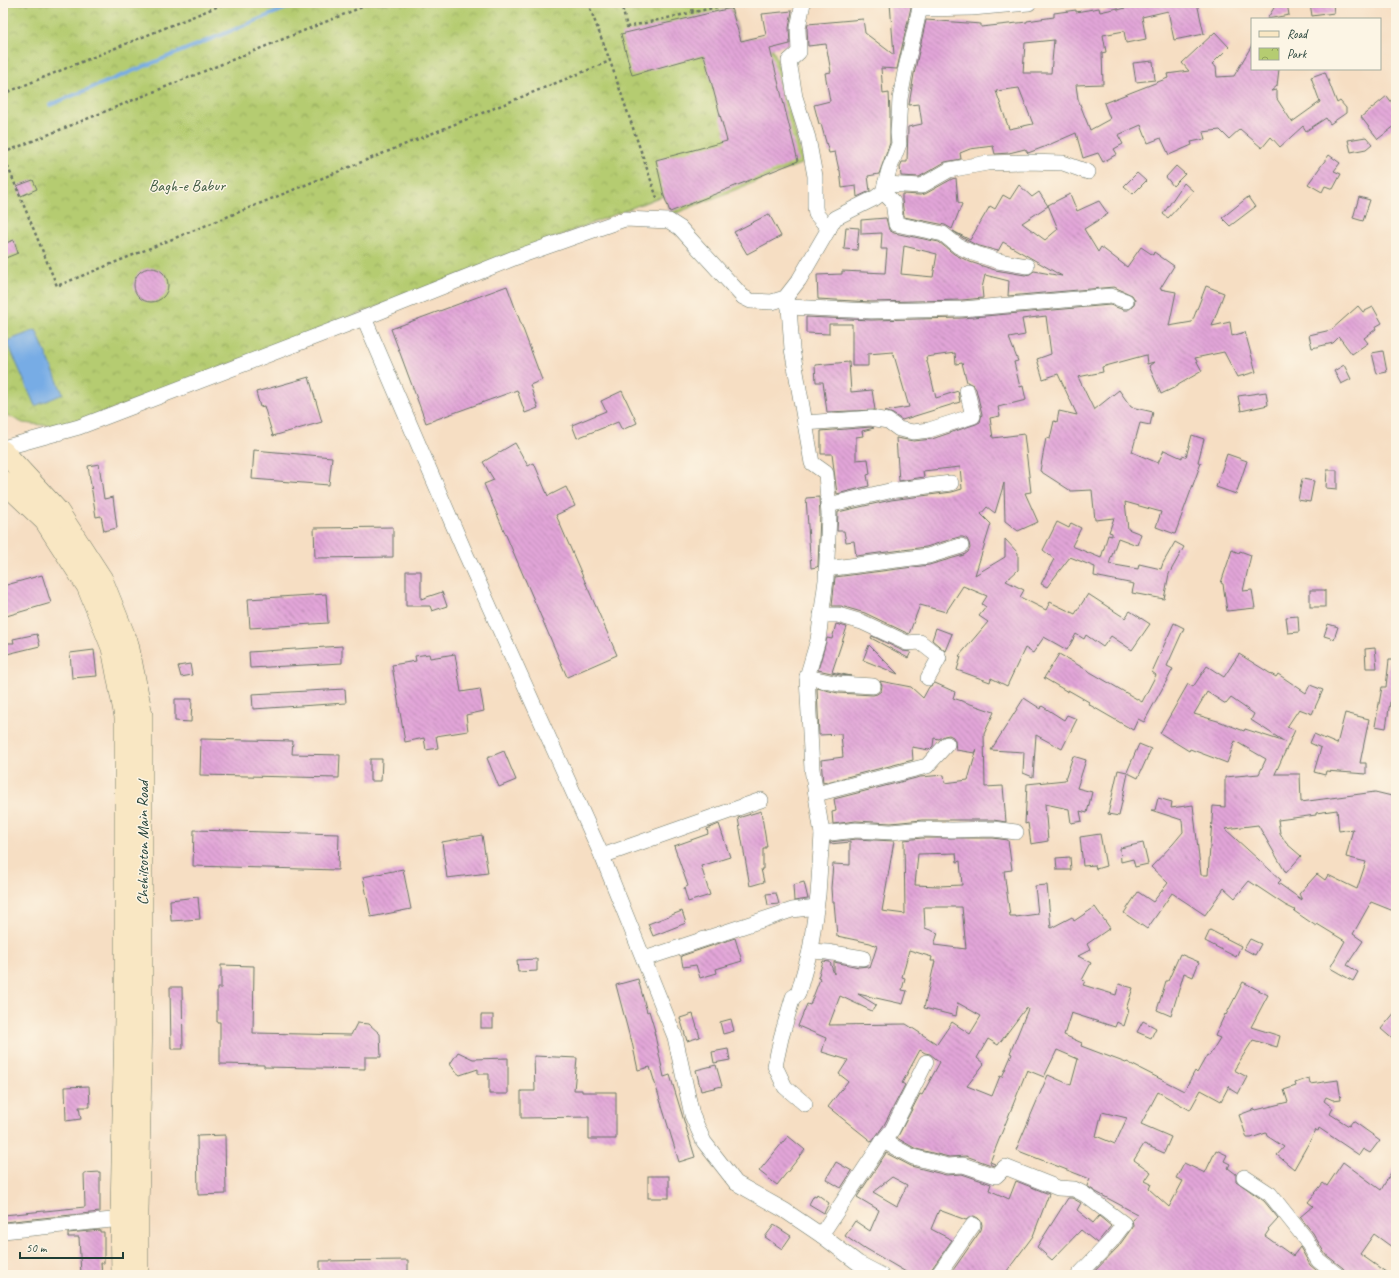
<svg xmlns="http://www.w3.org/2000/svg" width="1399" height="1278" viewBox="0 0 1399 1278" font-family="Caveat,sans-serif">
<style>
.park{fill:url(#park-crowns);stroke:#6a8452}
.water{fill:#77ace5;stroke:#4b748c}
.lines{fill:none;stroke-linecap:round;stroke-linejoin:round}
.stream{stroke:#77ace5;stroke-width:4}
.building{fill:url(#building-back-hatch);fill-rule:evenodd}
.street-casing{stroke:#6a7566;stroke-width:16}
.secondary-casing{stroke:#6a7566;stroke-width:22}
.path{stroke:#6a7566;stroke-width:2.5;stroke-dasharray:3 3;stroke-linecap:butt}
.street{stroke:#fff;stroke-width:15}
.secondary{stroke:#f9e7c3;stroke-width:21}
.labels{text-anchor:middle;stroke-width:3;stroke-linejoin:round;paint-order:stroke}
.park-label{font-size:16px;fill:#3d5a40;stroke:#fcf5e5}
.street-label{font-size:16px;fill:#1f3d34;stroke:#fcf5e5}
</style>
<defs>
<pattern id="park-crowns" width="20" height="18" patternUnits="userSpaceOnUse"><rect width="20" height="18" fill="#b5cc71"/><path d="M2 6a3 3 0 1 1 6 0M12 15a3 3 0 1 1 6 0" fill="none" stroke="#93a75e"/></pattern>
<pattern id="building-back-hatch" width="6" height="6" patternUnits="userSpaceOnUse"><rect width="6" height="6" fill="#e2a5d8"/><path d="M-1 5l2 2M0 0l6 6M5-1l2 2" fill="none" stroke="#b788b0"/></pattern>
</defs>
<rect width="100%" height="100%" fill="#fcf5e5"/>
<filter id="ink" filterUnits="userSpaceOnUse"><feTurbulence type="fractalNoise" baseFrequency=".025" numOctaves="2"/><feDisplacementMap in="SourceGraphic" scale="8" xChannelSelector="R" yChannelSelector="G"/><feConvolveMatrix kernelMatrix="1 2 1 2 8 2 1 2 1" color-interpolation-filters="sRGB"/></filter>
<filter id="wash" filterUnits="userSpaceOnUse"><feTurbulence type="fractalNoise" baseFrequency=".012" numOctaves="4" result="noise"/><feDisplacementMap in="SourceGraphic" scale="16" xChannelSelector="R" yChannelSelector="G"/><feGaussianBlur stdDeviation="0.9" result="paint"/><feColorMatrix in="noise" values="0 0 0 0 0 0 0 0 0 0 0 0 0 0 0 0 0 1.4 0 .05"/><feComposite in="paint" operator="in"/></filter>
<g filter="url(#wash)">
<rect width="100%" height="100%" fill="#f6dec3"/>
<polygon class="park" points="3,3 730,3 741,41 767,35 776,57 803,163 674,214 671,214 664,196 657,198 91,418 60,425 42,425 23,423 3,413"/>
<polygon class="water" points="36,330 63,394 35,406 7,341"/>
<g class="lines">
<polyline class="stream" points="50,105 299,3"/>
</g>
<g id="blocks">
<g class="building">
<polygon points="890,3 912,3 897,69 881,68 883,94 889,93 890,113 890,143 879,174 868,176 870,191 857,197 856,186 842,188 840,170 839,170 835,152 829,153 821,124 819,124 814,105 830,101 825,73 831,72 826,44 808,46 807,29 808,24 863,19 865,33 894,55"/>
<path d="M1144,3H1197L1204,34L1174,40L1168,11L1142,17L1146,39L1126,43L1124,31L1103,35L1106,52L1102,53L1103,84L1076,85L1078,99L1090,130L1110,119L1104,103L1168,78L1167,74L1189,71L1182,63L1215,32L1229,47L1212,64L1216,67L1217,77L1234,76L1252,45V69H1279L1277,86L1271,91L1277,90V99L1292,122L1320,102L1311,77L1325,72L1337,103L1340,101L1346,108V113L1330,124L1326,118L1306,131L1303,126L1280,147L1271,137L1262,148L1240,129L1229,139L1220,130L1203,132L1205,139L1191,142L1192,145L1169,155L1161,138L1148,143L1141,125L1118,135L1123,144L1114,149L1117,154L1103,162L1098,153L1083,158L1076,133L1044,147L1028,153L1025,149L1009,153L995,154L993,146L970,149L960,153L961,159L945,162L919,177L901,176L900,167L902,162H907L908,127L922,124L919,104L909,105L914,74L926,20L981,24V27L1027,22V21L1054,17V13L1076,10V12L1099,8L1100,12L1118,8V10ZM1054,40L1051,73H1023L1025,43ZM1019,88L1033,124L1009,129L996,91Z"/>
<polygon points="1277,3 1287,3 1289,15 1267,19"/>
<polygon points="1310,3 1333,3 1334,13 1312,16"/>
<polygon points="731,8 741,41 766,35 762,14 792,11 789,28 790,44 770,49 798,161 670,212 664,196 656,160 727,141 704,55 632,75 621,34"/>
<polygon points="1153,61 1155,80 1136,82 1133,63"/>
<polygon points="1387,96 1396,108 1396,125 1378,139 1361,117"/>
<polygon points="1366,137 1372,144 1366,149 1351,152 1348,140"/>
<polygon points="1329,155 1340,163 1334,171 1341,174 1333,189 1325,186 1322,192 1308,184"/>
<polygon points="1176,166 1185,174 1173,186 1166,177"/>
<polygon points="1137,173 1146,181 1133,194 1124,186"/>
<polygon points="956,178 958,202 962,204 952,229 945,225 904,217 902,200 902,194 920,195 925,194 952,179"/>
<polygon points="33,180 37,189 21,196 17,186"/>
<polygon points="1184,183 1193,191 1168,218 1163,214"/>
<path d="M1019,185L1032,197L1039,192L1048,206L1022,223L1045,240L1058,229L1048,205L1070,194L1077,211L1099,201L1108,214L1084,229L1098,252L1101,247L1127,267L1141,247L1153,255L1154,252L1174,266L1160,289L1176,292L1169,326L1192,322L1206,286L1224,293L1212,326L1230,322L1232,336L1245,332L1256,372L1237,377L1224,352L1195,358L1202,371L1178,385V386L1161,394L1149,366L1154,362L1147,364L1146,355L1102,367L1103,372L1078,377L1094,410L1119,390L1131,407L1153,412L1150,425L1140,423L1132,452L1158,463L1164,450L1182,458V456L1186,457L1192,435L1204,439L1198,462L1201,463L1175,534L1156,527L1161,512L1125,502L1128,529L1141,534L1137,545L1118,538L1109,564L1138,569L1139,564L1161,569L1163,563L1175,542L1184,547L1169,574L1164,599L1132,593L1134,584L1094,576L1095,567L1070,557L1047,587L1041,584L1054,559L1043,550L1057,522L1069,528L1071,523L1081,528L1072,546L1101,558L1108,535L1112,536V533L1109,532L1114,518L1095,520L1092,490L1071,491L1040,471L1046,438L1050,439L1054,421L1057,422L1059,411L1077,415L1058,374L1043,379L1037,359L1051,354L1046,316L1022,319L1025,335L1009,338L1018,361L1014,362L1020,387L1023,386L1026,400L998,407L1000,416L990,418L993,438L1024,434L1031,492L1025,493L1038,522L1018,531L1005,521L1004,483L995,513L987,507L981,514L991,524L975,575L1005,557V539L1018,553V570L1006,581L1024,590L1020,597L1046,610L1050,602L1075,614L1088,594L1125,618L1130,611L1150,624L1132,650L1111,636L1103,647L1086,635L1084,639L1076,634L1067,650L1044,637L1033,653L1025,648L1007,686L991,678L990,682L957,670L961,657L959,656L988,622L979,616L986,607L982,604L987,596L963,586L946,612L920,605L909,634L865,613L841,606H832L835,577L929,565L964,555L968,552L970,548L969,543L967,539L963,537H959L926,547L856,556L854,541L846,542L844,531H837L838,512L891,500L952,492L962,489L960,467L923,471L924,477L899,481L896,438L914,441L932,439L976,424L980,422L982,414L976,389L973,385L967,382L962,363L956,364L955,353L926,357L936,398L958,391L960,402L902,420L893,414L885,411L909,407L893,352L868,354V366H852V324H829V334L806,333V317L871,320L962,318L1110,305L1124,310H1128L1132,307L1134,304L1135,300L1132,295L1114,287L1008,296L1009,281L985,275L982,288L983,298L962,300L871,302L818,299L817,275L842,274V271L885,273L887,249H881L882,233L861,234V220L886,218L889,230L894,233L939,242L954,254L970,262L995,270L1025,275L1030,274L1034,271L1062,276L1003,242L998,251L976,245L963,238L953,231L970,240L990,206L995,209L1003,195L1010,199ZM904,246L937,254L933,277L901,274Z"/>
<polygon points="1248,197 1255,207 1230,226 1222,218"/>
<polygon points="1359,197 1370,200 1363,221 1353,218"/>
<polygon points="769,214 781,236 747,254 734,232"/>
<polygon points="846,227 859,228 857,250 844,249"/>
<polygon points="14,240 18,253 3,259 3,244"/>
<circle cx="151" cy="285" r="17"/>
<polygon points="507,286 542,380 530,385 538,408 525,413 517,390 426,423 391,329"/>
<polygon points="1358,306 1363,312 1373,307 1382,323 1375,327 1376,329 1364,338 1368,343 1352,354 1339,337 1333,343 1312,348 1309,335 1331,330"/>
<polygon points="1383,351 1387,372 1377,374 1372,353"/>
<polygon points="849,362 851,392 872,390 875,410 827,412 823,382 816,382 815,365"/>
<polygon points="1344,365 1351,379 1341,384 1334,371"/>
<polygon points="309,377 322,422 273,436 264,406 260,407 256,392"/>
<polygon points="622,391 637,423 622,430 618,422 577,438 572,425 606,411 601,401"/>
<polygon points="1266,392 1268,405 1241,411 1238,396"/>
<polygon points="871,427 874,428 862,431 863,436 856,437 856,460 868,459 870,474 867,475 869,486 837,494 832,454 821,454 821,431"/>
<polygon points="515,443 528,466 534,463 548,496 566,487 575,506 556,515 617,655 567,677 484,484 494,480 483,462"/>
<polygon points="254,450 332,457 329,485 252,479"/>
<polygon points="1227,454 1247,461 1236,494 1216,487"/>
<polygon points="99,464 104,499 113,497 117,528 104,531 101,516 96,517 88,466"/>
<polygon points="1327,470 1337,470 1337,489 1326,488"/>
<polygon points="1302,479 1314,481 1310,502 1298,500"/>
<polygon points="819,497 820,515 818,566 817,567 811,568 806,498"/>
<polygon points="393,527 393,557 315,558 314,528"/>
<polygon points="1232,550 1239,553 1240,551 1251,555 1243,591 1252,590 1255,608 1227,611 1223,584 1221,583"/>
<polygon points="406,571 421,571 421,599 442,592 447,606 432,611 430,606 406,606"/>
<polygon points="42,575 51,603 3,617 3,586"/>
<rect x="1310" y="590" width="15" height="17"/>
<polygon points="326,594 328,623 250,628 248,599"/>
<polygon points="1298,616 1299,632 1288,633 1286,617"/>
<polygon points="1174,623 1184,628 1167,666 1173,669 1144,722 1138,719 1133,730 1088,704 1089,702 1068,690 1068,692 1044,678 1059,654 1142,702 1156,675 1152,672"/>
<polygon points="836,624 847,627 832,672 851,676 840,675 818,670 827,638 832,639"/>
<polygon points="1328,624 1338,627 1334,639 1324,636"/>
<polygon points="936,628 952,634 945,651 932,640"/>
<polygon points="37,634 40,646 3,655 3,643 14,643 13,639"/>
<polygon points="872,636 903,651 911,652 908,658 871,638"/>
<polygon points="869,645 898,674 863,660"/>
<polygon points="342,646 342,663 250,668 249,652"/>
<polygon points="1375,648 1377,668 1366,668 1365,649"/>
<polygon points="94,650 97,676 72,678 70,653"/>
<polygon points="429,654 430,658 455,654 461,692 480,689 484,711 466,715 468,731 436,736 438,748 426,750 424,738 405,742 392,665 416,661 415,656"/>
<path d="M1239,654L1276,677L1278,674L1306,693L1310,685L1323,690L1312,714L1299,709L1287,727L1295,730L1275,774H1300L1301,802L1375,792L1396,797V912L1371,902L1353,934L1363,941L1347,965L1358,972L1353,981L1330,968L1345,941L1317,924L1316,926L1294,911L1295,910L1285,905L1249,881L1235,898L1224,888L1205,915L1172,893L1147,929L1124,913L1138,892L1153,902L1168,883L1151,867L1173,844L1183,832L1182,820L1151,810H1155L1158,798L1172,802L1171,808L1193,805L1201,875H1208L1213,806L1225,807V777L1259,774L1266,759L1235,741L1227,763L1190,749L1189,751L1160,733L1188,684L1193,687L1207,666L1224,677ZM1207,692L1226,704L1231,698L1254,714L1251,720L1285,742L1245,729L1244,731L1221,722L1194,714ZM1337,810L1339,831L1353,829L1346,857L1366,862L1357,889L1328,875L1325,880L1317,874L1299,894L1302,900L1278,883L1281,880L1225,829L1258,825L1286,873L1301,856L1286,843L1280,833L1278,820L1316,815V813Z"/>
<polygon points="1389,660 1396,660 1396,691 1395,703 1390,702 1386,728 1375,726 1382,687 1386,687"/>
<polygon points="190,664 192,675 181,677 178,666"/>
<polygon points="880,681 911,687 923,698 929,687 935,683 955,692 953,698 994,712 984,734 985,787 1003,786 1006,822 993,820 922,820 891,823 856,821 833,824 832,812 836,811 834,799 920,777 944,775 945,783 968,780 977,749 975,753 956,750 955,741 953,737 949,735 944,736 939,739 934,738 933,746 929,750 912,747 913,760 823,783 821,760 843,757 841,734 819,735 817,688 838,693 873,695 877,694 881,691 882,686"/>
<polygon points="345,689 346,703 253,709 252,694"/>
<polygon points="1024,698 1041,709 1042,706 1064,720 1067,715 1077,719 1062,749 1036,735 1033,777 1023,773 1024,752 991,750"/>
<polygon points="175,699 192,699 191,722 175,721"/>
<polygon points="1345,713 1369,719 1360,763 1366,763 1366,774 1326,771 1325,775 1314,772 1321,748 1310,743 1314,734 1337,744"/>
<polygon points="201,739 293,741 292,754 340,755 339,778 200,775"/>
<polygon points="1139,744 1151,749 1138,778 1128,773 1119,816 1108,814 1118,770 1127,772"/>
<polygon points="504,751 516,780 499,787 487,758"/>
<polygon points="1073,756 1086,760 1077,788 1092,792 1087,813 1080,811 1082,821 1071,823 1069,809 1045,804 1048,841 1031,844 1028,823 1025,824 1027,784 1065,780"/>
<polygon points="370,759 382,759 381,781 370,781"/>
<polygon points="761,811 767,847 765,847 765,849 763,849 763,869 761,869 764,882 750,886 738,818"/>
<polygon points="719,824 730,857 701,866 710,895 688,902 684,888 688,886 674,846 708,834 707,829"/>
<polygon points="194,830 339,834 338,870 193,866"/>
<polygon points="1100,834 1106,866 1096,869 1095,865 1083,866 1080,837"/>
<polygon points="482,835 488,873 447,878 442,842"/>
<path d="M922,838H993L1008,840L1012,870L1004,871L1010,916H1016V917L1038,914L1035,886L1047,885L1051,928L1072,917L1074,921L1095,907L1110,928L1087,944L1090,950L1078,956L1091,963L1082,980L1085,981L1083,985L1116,995L1119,984L1133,988L1126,1009L1129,1010L1124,1026L1117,1022L1115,1027L1071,1013L1064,1035L1082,1043L1081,1046L1126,1063L1127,1062L1184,1091L1195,1071L1197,1073L1207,1055L1209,1056L1220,1038L1215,1036L1225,1014L1226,1015L1243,982L1268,995L1251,1027L1280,1036L1277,1047L1253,1040L1234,1070L1247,1077L1238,1094L1230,1089L1229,1086L1221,1101L1201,1090L1190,1110L1158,1092L1141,1124L1171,1137L1164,1153L1144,1144L1134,1160L1151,1172L1145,1181L1151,1184L1149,1189L1169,1207L1183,1181L1176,1178L1184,1163L1205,1173L1216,1150L1227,1155L1224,1161L1230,1164L1228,1168L1236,1174V1181L1264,1201L1278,1218L1268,1229L1269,1230L1265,1236L1293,1256L1300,1247L1310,1265L1322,1275H1091L1118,1247L1131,1229L1133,1225L1132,1220L1137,1214L1096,1192L1087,1186L1090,1179L1016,1150L1048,1075L1071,1085L1078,1059L1057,1050L1044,1077L1027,1070L990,1162L995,1164L994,1166L966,1156L949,1157L916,1149L897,1138L920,1094L922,1095L940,1062L930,1054L925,1053L920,1050L902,1083L905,1085L884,1125L872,1142L828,1107L848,1081L839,1074L848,1060L822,1052L826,1038L798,1026L807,1004L810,1005L820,979L818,978L823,961L830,962L834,974V962L859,967L867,966L870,968L877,946L870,943L837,936L834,902H832L831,888L833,864L850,865V842L830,844V842L856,839L894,841L882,911L905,914L904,840ZM956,853L957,862L960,861L962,885L938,886L915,885L918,854ZM924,907H962L966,949L934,945L938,933L925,928ZM909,950L932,957L931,961H935L924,1008L956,1016L958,1003L981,1016L970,1034L952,1022L937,1044L906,1024L829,1025L840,996L872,1011L876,1005L858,994L903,1004L907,991L902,990L905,978L902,977ZM1026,1008L1028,1009L1010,1053L1012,1054L1002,1077L1000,1076L992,1096L967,1086L984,1064L977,1058L988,1039L998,1045ZM1102,1112L1127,1118L1115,1144L1096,1136Z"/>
<polygon points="1143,843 1148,864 1135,867 1133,859 1121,862 1120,848"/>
<polygon points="1070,857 1071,870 1057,870 1056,858"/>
<polygon points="403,869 411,909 371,917 363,877"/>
<polygon points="804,882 808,899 794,901 793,885"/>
<polygon points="776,893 779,904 768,905 766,894"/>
<polygon points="198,897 200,919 171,921 170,900"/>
<polygon points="682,911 686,923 653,936 648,924"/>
<polygon points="1210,930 1241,946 1236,957 1205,941"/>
<polygon points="735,938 742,961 716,969 717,973 700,978 696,965 683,967 681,956"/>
<polygon points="1250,939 1261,944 1255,955 1244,949"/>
<polygon points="1180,954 1199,962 1193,977 1184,973 1171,1016 1157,1010 1166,981 1168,981"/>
<polygon points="537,959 537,971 518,972 517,960"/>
<polygon points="221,965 254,966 253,1033 351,1035 357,1023 369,1024 380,1034 381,1057 365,1057 365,1069 264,1067 264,1065 220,1064 220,1022 217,1022 217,988 221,988"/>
<polygon points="638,979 647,1012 649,1011 655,1031 654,1031 664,1077 670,1075 695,1157 679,1162 650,1067 638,1070 631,1038 630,1038 616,985"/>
<polygon points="170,987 182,987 183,1049 171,1049"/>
<polygon points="1396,1011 1396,1042 1381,1029"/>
<polygon points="693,1014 700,1037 687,1041 680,1018"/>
<rect x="481" y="1015" width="12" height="13"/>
<polygon points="731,1019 734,1031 723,1034 720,1022"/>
<polygon points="1143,1021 1156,1028 1151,1038 1137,1032"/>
<polygon points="728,1049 730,1060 714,1063 712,1052"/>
<polygon points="458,1052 473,1059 508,1058 508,1094 489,1094 489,1074 478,1074 478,1069 460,1075 455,1071 450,1064"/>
<polygon points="534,1056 577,1058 574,1090 582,1090 582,1092 616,1092 616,1139 589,1139 589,1117 521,1118 521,1091 535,1091"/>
<polygon points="716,1065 722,1086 701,1091 696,1070"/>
<polygon points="1309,1078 1310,1084 1338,1080 1341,1099 1333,1100 1326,1097 1324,1101 1333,1108 1330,1114 1349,1126 1353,1121 1380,1140 1370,1153 1363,1149 1359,1155 1319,1128 1318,1131 1316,1130 1294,1169 1277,1155 1284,1147 1267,1136 1266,1133 1251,1138 1247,1138 1239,1115 1255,1109 1256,1110 1288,1102 1284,1090 1296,1086 1295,1083"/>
<polygon points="89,1086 90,1107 79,1107 81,1119 66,1121 65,1087"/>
<polygon points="225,1135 226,1194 198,1195 197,1136"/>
<polygon points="788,1136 805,1150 777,1185 759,1171"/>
<path d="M886,1153L911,1166L946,1175L962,1174L991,1184L989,1190L1009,1199L1016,1181L1049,1194L1033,1236L1004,1275H954L951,1273L981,1230L982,1225L981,1221L978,1218L974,1216L970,1217L966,1220L939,1210L931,1229L952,1240L931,1270L929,1275H911L865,1248L864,1249L845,1236L855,1221L870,1231L879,1210L857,1197ZM892,1177L907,1185L897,1206L873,1192Z"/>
<polygon points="836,1162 852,1171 841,1188 826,1179"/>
<polygon points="1343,1162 1381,1190 1396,1164 1396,1250 1374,1234 1360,1254 1390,1275 1346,1275 1343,1268 1325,1254 1313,1233 1300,1217 1313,1206 1308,1202 1323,1183 1327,1186"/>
<polygon points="100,1172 100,1212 4,1222 4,1215 85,1207 84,1173"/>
<rect x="648" y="1176" width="21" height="22"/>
<polygon points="817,1194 829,1203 824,1213 809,1204 814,1195 816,1196"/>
<polygon points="1068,1198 1072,1198 1081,1203 1077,1210 1093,1223 1099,1216 1111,1226 1097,1243 1081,1230 1052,1260 1037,1247"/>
<polygon points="774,1225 791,1236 782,1249 765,1237"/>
<polygon points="100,1230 100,1232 104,1232 104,1263 101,1263 102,1275 81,1275 79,1237 68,1237 68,1233"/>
<polygon points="408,1260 408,1275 320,1275 320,1261"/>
</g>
</g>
</g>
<g filter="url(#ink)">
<use href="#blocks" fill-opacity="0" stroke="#6a7566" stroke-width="1"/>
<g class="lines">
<defs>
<g id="street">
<polyline points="803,3 798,28 799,52 789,61 795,97 808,138 815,176 815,207 816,214 829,229"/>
<polyline points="921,9 972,8 1029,3"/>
<polyline points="885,184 921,186 949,170 987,163 1027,162 1063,163 1088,172"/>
<polyline points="883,192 893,202 896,224 943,234 958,246 973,253 998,261 1027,266"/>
<polyline points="785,298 789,307 792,349 812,463 826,473 829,515 826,580 818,640 807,677 812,769 822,834 818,895 810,951 798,994 793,997 781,1038 775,1066 785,1087 805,1104"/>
<polyline points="789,307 871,311 962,309 1111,296 1126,301"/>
<polyline points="364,318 463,548 602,856 675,1037 692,1115 704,1142 736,1183 784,1210 821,1235 858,1263 881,1275"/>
<polyline points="805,423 871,418 888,421 899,429 913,432 929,430 973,416 967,391"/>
<polyline points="3,448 79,427 364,318 514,258 625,219 669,221 680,228 743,297 751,301 772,302 785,298 799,280 835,218 875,198 883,192 889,170 899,144 898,133 900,99 905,72 921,3"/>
<polyline points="828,505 889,491 951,483"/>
<polyline points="826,569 928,556 961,546"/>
<polyline points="821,615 838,615 862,622 907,643 920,642 938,656 939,658 928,678"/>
<polyline points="807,677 839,684 873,686"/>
<polyline points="816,794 927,766 947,744"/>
<polyline points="822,834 856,830 891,832 922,829 952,830 993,829 1016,832"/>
<polyline points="602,856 761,800"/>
<polyline points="810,951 827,952 863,958"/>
<polyline points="644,959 792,910 816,907"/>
<polyline points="883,1141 913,1157 948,1166 963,1165 996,1176 1005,1167 1058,1188 1074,1189 1084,1194 1124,1224 1111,1241 1079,1275"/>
<polyline points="1244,1177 1270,1194 1305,1238 1318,1260 1337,1275"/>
<polyline points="3,1231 122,1219"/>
<polyline points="821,1235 883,1141 892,1130 926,1062"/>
<polyline points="938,1275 973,1225"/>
</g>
<g id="secondary">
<polyline points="3,451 58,511 102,579 128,644 142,715 142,1018 138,1212 138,1275"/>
<polyline points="3,481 45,521 87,586 112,648 125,717 125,1018 121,1212 122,1275"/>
</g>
</defs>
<use href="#street" class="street-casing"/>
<use href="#secondary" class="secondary-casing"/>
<g class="path">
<polyline points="588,3 610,61 657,198"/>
<polyline points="621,3 627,27 726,5"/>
<polyline points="691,3 693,13"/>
<polyline points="3,94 226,3"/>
<polyline points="3,153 372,3"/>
<polyline points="3,155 57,286 610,61"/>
</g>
<use href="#street" class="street"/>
<use href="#secondary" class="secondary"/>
</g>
</g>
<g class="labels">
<g class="park-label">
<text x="187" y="191">Bagh-e Babur</text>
</g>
<g class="street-label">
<text transform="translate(142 843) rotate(-90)" y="6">Chehilsoton Main Road</text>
</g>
</g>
<rect width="1399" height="1278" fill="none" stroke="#fcf5e5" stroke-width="16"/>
<rect x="1251" y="18" width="130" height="52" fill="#fcf5e5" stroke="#a4ab9e"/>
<rect x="1259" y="31" width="20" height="6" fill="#f9e7c3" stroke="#a4ab9e"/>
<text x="1287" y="38" font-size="12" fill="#1f3d34">Road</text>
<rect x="1259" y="48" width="20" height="12" fill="url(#park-crowns)" stroke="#a4ab9e"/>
<text x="1287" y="58" font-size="12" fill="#1f3d34">Park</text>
<path d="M20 1252v6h103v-6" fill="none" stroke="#1f3d34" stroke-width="2"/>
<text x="26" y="1252" font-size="12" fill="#1f3d34" stroke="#fcf5e5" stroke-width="3" paint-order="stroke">50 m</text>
</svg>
